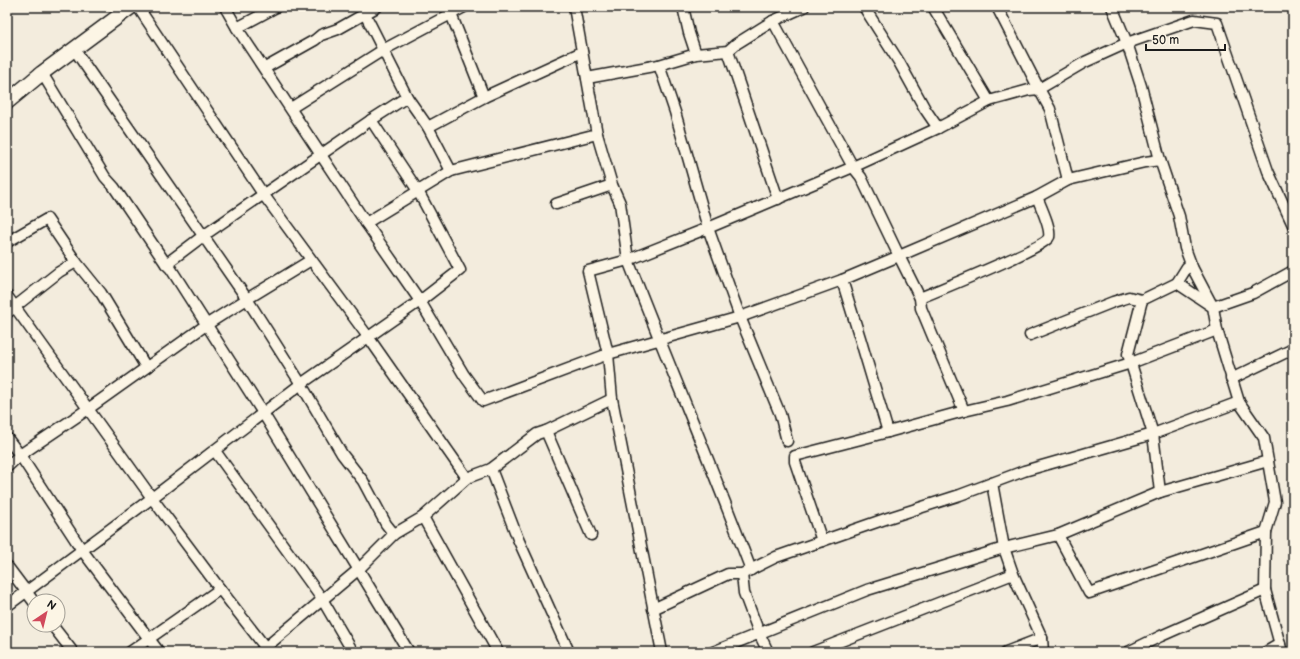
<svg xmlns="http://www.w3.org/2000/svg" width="1300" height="659" viewBox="0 0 1300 659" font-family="'Balsamiq Sans',sans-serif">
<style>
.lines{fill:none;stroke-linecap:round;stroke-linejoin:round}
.street-casing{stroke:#1c1c1c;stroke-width:13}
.secondary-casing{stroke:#1c1c1c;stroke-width:17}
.street{stroke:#fcf5e5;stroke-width:10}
.secondary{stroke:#fcf5e5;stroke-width:14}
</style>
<rect width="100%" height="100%" fill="#f3ecdd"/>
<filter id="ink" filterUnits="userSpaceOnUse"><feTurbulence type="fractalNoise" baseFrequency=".025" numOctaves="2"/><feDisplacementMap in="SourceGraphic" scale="8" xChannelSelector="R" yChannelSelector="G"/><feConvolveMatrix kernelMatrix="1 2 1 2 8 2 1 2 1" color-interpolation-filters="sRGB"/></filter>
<g filter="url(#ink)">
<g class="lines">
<defs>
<g id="street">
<polyline points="138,7 263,194 369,338 467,478"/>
<path d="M225,7L237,28L366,223L420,301L464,375L483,401L608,354L740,317L842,280L899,256L861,177L853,167L708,228L628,260C668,363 712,466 751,570"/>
<polyline points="574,7 597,134 612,185 620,203 628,260 588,271 608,354 612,399 662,652"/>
<polyline points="683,7 689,33 696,54"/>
<polyline points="864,7 899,62 925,109 938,128"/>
<polyline points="933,7 989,101"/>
<polyline points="1112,7 1127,43 1141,86 1160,160 1179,216 1185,248 1192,267 1187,267 1177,283"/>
<polyline points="365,14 407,97 428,127 451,171"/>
<polyline points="451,14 484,97"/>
<polyline points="773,21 853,167 938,128 989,101 1029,90 1039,89 997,7"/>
<polyline points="237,28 276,7"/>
<polyline points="74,49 247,299 301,384 342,454 363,481 386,524 394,534"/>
<polyline points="728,51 778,199"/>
<polyline points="659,65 675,112 708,228 740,317 780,414 787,441"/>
<polyline points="265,68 315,40 321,35 338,29 377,7"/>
<polyline points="42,73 105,177 114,187 166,264 171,269 263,413 409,652"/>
<polyline points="587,78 659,65 696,54 728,51 736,44 773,21 804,7"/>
<polyline points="291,108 383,50 464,7"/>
<polyline points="428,127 484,97 582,52"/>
<polyline points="1160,160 1145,162 1068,180 1037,197 899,256 920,298 921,308 964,411 1007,401 1131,363 1217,330"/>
<polyline points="1068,180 1050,109 1039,89 1085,62 1127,43 1194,20 1217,23 1268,171 1293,225"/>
<polyline points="556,204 612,185"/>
<polyline points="366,223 451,171 597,134"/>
<polyline points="7,242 47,219 76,262 101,293 146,367"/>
<polyline points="166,264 203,236 371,120 407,97"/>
<polyline points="1192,267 1213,307 1253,293 1293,271"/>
<polyline points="842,280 860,338 888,432"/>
<polyline points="7,296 152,498 220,589 269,652"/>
<path d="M920,298C936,291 1046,247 1049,237C1051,228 1041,207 1037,197"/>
<polyline points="7,313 59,272 76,262"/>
<polyline points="1030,335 1113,302 1129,297 1142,300"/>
<polyline points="1231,379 1293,349"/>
<polyline points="1239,402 1153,434 1160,492 1058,535 1089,593 1266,532"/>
<polyline points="546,431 612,399"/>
<polyline points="7,438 20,455 82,550 159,652"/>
<polyline points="215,451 322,599 353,652"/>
<polyline points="7,467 20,455 88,409 206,325 247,299 311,260"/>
<polyline points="491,469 518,539 569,652"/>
<polyline points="992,483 1004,548 1013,574 1042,638 1043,652"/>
<polyline points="1160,492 1268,461"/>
<polyline points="423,517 498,652"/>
<polyline points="822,541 795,462 795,456 888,432 964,411"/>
<polyline points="7,566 34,602"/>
<polyline points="742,574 744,593 759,633 768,652"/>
<polyline points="7,606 152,498 301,384 420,301 460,270 418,191 371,120"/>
<polyline points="653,609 728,574 742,574 776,557 888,518 960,495 1024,471 1153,434 1128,354 1142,300 1177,283 1213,307 1217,330 1239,402 1264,438 1275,502 1266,532 1265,590 1282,652"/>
<polyline points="52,625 73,652"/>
<polyline points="130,652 220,589"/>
<polyline points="260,652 359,569 394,534 423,517 467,478 491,469 537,434 546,431 591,535"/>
<polyline points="713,652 867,590 1004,548 1058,535"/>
<polyline points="813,652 1013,574"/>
<polyline points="1006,652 1042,638"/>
<polyline points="1128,652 1161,636 1265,590"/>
<polyline points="1266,652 1280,644"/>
</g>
<polyline id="secondary" points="7,102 42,73 131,7"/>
</defs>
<use href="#street" class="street-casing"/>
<use href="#secondary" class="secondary-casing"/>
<use href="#street" class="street"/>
<use href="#secondary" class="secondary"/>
</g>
</g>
<rect width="1300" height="659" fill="none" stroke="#fcf5e5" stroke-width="24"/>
<rect x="12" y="12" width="1276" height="635" fill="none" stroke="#1c1c1c" stroke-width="1.5" filter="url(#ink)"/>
<g transform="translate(46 613) rotate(35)"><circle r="19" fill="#fcf5e5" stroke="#a29e95"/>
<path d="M0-3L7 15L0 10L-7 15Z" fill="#d1495b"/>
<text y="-6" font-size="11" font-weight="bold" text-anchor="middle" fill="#1c1c1c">N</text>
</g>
<path d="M1146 44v6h79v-6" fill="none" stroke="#1c1c1c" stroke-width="2"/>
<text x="1152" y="44" font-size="12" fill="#1c1c1c" stroke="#fcf5e5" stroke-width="3" paint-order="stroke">50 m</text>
</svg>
